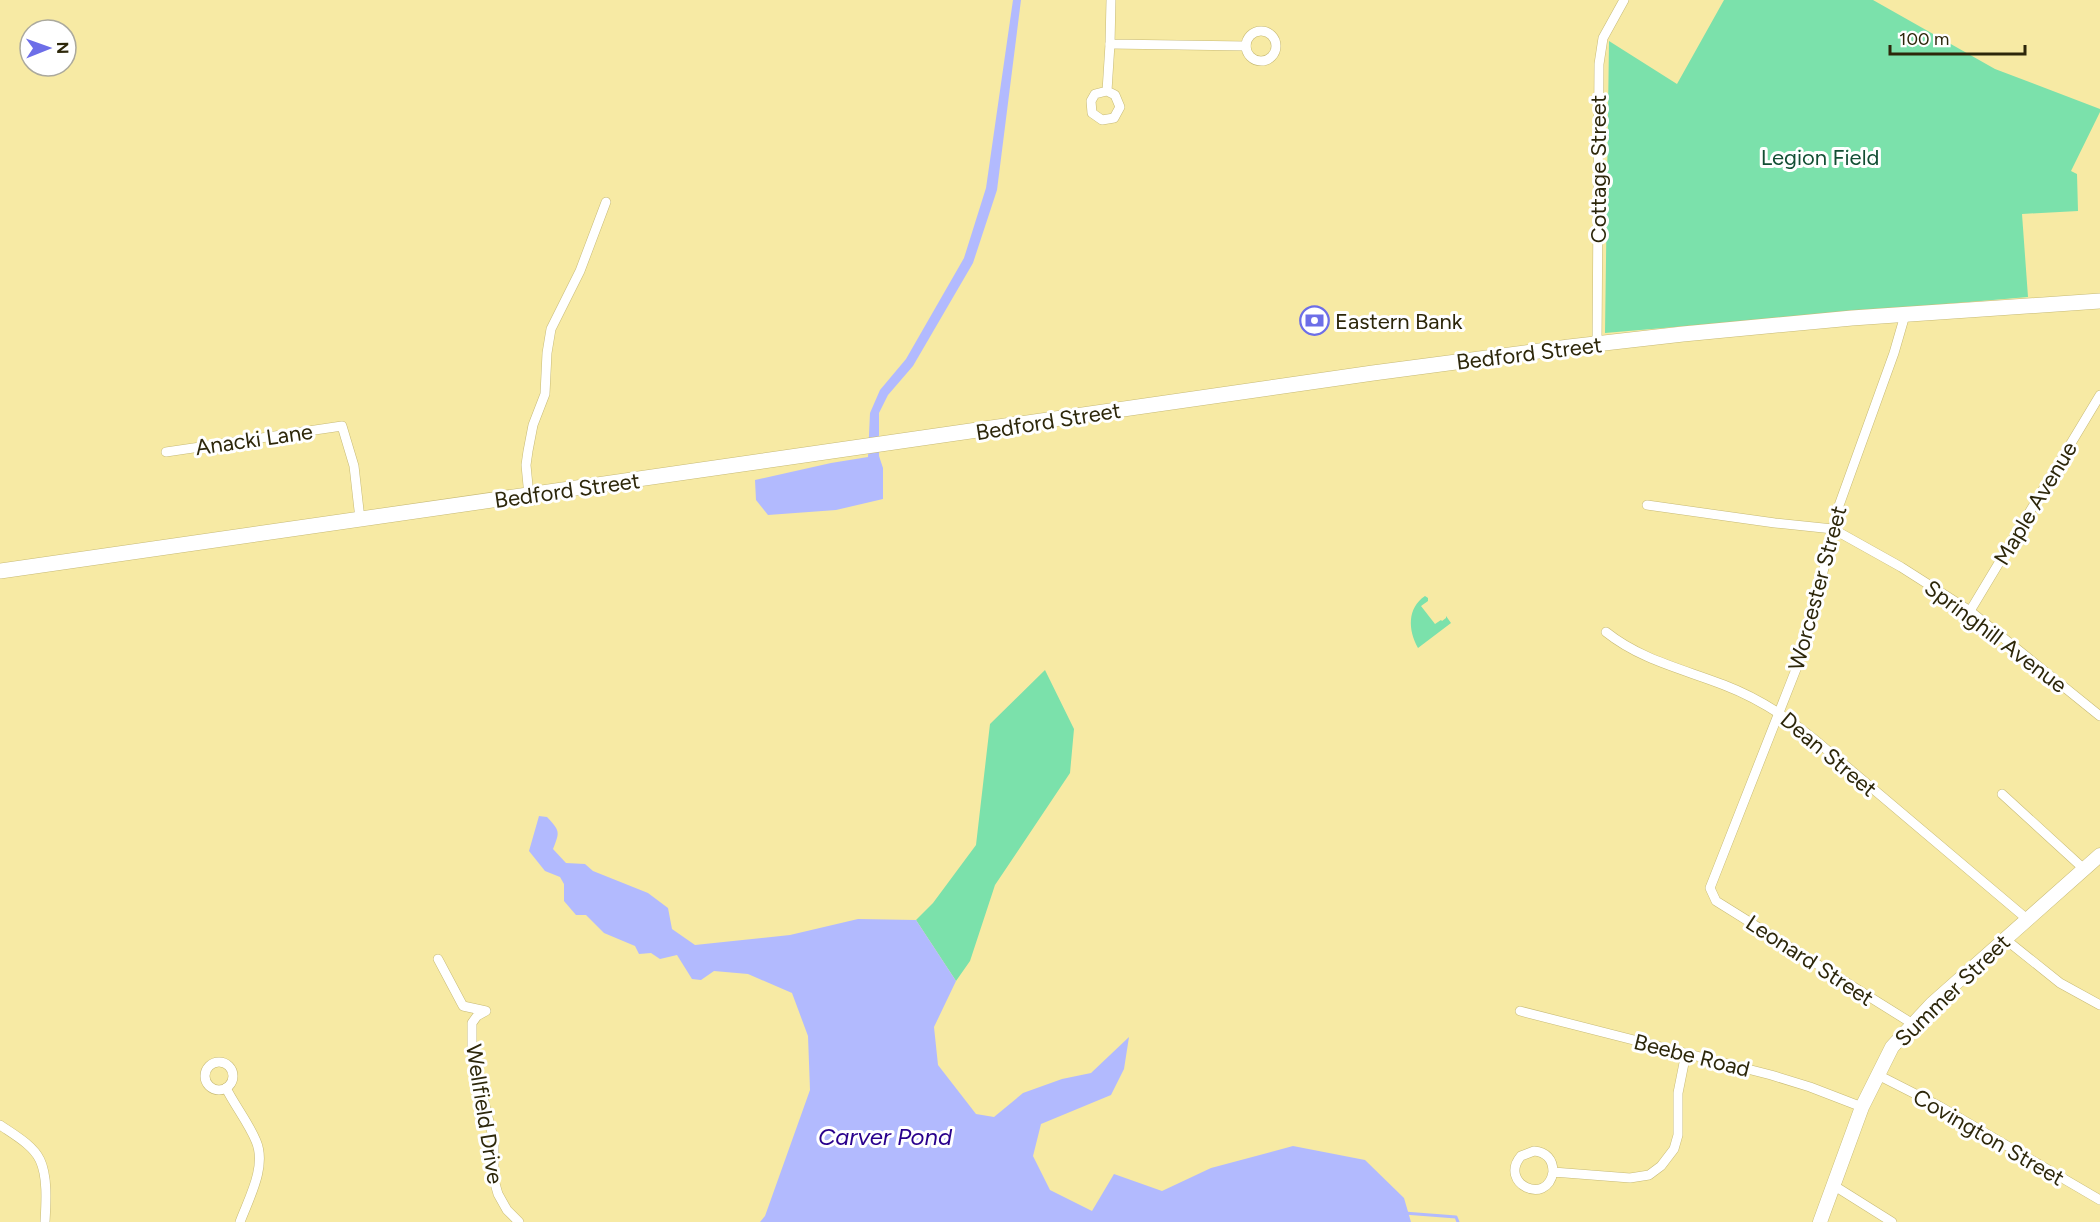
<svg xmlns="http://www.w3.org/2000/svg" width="2100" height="1222" viewBox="0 0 2100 1222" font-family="Figtree,sans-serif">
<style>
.green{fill:#7be1ab}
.water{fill:#b2bafe}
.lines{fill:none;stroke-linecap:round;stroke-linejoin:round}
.stream{stroke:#b2bafe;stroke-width:3}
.minor-casing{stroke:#c7ba75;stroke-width:10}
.secondary-casing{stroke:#c7ba75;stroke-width:15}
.primary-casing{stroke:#c7ba75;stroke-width:16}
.minor{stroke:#fff;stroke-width:9}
.secondary{stroke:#fff;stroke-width:14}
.primary{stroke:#fff;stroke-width:15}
.labels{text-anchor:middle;stroke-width:6;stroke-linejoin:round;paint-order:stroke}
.park-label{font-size:22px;fill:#124e33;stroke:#fff}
.street-label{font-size:22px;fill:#2d270a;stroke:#fff}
.poi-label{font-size:22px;fill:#2d270a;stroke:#fff;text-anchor:start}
.water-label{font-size:24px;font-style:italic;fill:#29008c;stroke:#fff}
</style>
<rect width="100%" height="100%" fill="#f7eaa4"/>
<g class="green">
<polygon points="1724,0 1873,0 1995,69 2100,109 2100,112 2071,171 2077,174 2078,211 2022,214 2028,297 1605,333 1609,41 1677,84"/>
<path d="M1425,596L1428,598V601L1421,606L1435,624L1441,620L1442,621L1446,618V616L1451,623L1418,648C1408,630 1407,608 1425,596Z"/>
<polygon points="1045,670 1074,729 1070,773 995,885 970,961 956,981 916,920 933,903 976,845 990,724"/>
</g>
<g class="water">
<polygon points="1013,0 1021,0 997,190 973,263 913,366 888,395 879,413 879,456 883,468 883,499 836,510 768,515 756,500 755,480 831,463 868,457 870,413 880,390 906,359 964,258 986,188"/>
<path d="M539,816L547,817C560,831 560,831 553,849L566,863L585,864L593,871L648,893L668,908L672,929L695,945L790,935L858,919L916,920L956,981L934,1027L938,1065L976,1114L994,1117L1023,1093L1062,1079L1091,1073L1129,1037L1124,1069L1111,1095L1041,1124L1033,1156L1050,1190L1092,1211L1114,1174L1162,1191L1211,1168L1293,1146L1365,1160L1404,1198L1411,1222H760L765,1216L810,1090L808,1036L792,993L748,974L714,971L701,980L692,979L677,955L660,959L651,953L639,954L635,946L604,933L586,915H576L564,901V884L560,877L545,871L529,851Z"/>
</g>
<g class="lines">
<polyline class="stream" points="1404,1213 1456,1217 1458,1222"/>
<defs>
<g id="minor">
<polyline points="1111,0 1110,44 1246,46"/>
<circle cx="1261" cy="46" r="15"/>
<polyline points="1107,91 1095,94 1091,101 1092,113 1102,120 1114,118 1120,107 1115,95 1107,91 1110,44"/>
<polyline points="1905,315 1894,353 1837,511 1815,607 1802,654 1710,888 1716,901 1913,1024"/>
<polyline points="1597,344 1599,64 1603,38 1624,0"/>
<polyline points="166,452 342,426 354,466 360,519"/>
<polyline points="529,496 526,465 528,451 533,425 545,394 547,353 551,329 580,271 606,202"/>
<polyline points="1647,505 1775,523 1833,529 1901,567 1970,611 2100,716"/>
<polyline points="1970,611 2100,395"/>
<path d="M1606,632C1641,660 1683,669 1724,685C1758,698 1786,716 1814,739L2027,919"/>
<polyline points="2002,794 2084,869"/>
<polyline points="2005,939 2060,983 2100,1005"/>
<polyline points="438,959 463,1006 486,1011 477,1016 472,1023 472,1054 494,1141 494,1180 498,1194 507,1210 519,1222"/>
<polyline points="1520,1011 1771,1075 1810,1087 1862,1107"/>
<circle cx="219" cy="1076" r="14"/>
<polyline points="1878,1075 1939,1106 2100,1200"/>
<path d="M226,1088C235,1106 248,1122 256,1141C267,1166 249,1198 240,1222"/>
<path d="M0,1125C13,1134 33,1145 40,1160C48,1177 46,1204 45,1222"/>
<path d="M1553,1172C1547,1207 1498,1183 1521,1156L1534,1151C1546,1152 1553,1159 1553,1172L1630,1178L1649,1175L1661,1166L1674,1149L1678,1135V1093L1686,1053"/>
<polyline points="1833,1185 1892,1222"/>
</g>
<polyline id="secondary" points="1820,1222 1862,1107 1892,1047 1932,1004 2100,855"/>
<polyline id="primary" points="0,571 1373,373 1569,347 1683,334 1852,318 2100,301"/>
</defs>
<use href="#minor" class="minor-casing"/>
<use href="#secondary" class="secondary-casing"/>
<use href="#primary" class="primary-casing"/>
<use href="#minor" class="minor"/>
<use href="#secondary" class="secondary"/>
<use href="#primary" class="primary"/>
</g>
<defs>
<symbol id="bank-ring" viewBox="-11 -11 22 22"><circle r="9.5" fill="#fff" stroke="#6d6ee8" stroke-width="1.5"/><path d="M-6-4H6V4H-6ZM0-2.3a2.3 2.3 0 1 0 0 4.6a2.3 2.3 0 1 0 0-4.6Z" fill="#6d6ee8"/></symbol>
</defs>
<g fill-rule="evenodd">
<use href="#bank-ring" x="1298" y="304" width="33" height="33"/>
</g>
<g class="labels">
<g class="park-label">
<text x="1820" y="165">Legion Field</text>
</g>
<g class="street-label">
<text transform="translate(1598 169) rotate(-90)" y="8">Cottage Street</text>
<text transform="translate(1529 353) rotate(-7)" y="8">Bedford Street</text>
<text transform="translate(1048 421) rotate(-9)" y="8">Bedford Street</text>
<text transform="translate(254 439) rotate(-8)" y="8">Anacki Lane</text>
<text transform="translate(567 490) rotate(-8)" y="8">Bedford Street</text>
<text transform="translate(2035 503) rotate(-59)" y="8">Maple Avenue</text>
<text transform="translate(1817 588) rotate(-75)" y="8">Worcester Street</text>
<text transform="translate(1996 636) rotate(37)" y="8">Springhill Avenue</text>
<text transform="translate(1829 754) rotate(40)" y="8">Dean Street</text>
<text transform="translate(1810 960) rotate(33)" y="8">Leonard Street</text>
<text transform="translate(1952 990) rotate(-44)" y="8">Summer Street</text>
<text transform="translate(1692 1055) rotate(14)" y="8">Beebe Road</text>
<text transform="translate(485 1114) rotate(81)" y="8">Wellfield Drive</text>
<text transform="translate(1989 1137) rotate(30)" y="8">Covington Street</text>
</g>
<g class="poi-label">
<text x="1335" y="329">Eastern Bank</text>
</g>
<g class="water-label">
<text x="885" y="1145">Carver Pond</text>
</g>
</g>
<g transform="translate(48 48) rotate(89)"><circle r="28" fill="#ffffff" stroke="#aba99d" stroke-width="1.5"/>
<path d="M0-4.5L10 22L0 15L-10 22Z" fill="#6d6ee8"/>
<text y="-9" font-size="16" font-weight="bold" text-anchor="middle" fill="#2d270a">N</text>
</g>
<path d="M1890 45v9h135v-9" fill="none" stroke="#2d270a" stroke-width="3"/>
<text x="1899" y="45" font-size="18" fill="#2d270a" stroke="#ffffff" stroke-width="4.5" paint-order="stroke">100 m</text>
</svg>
